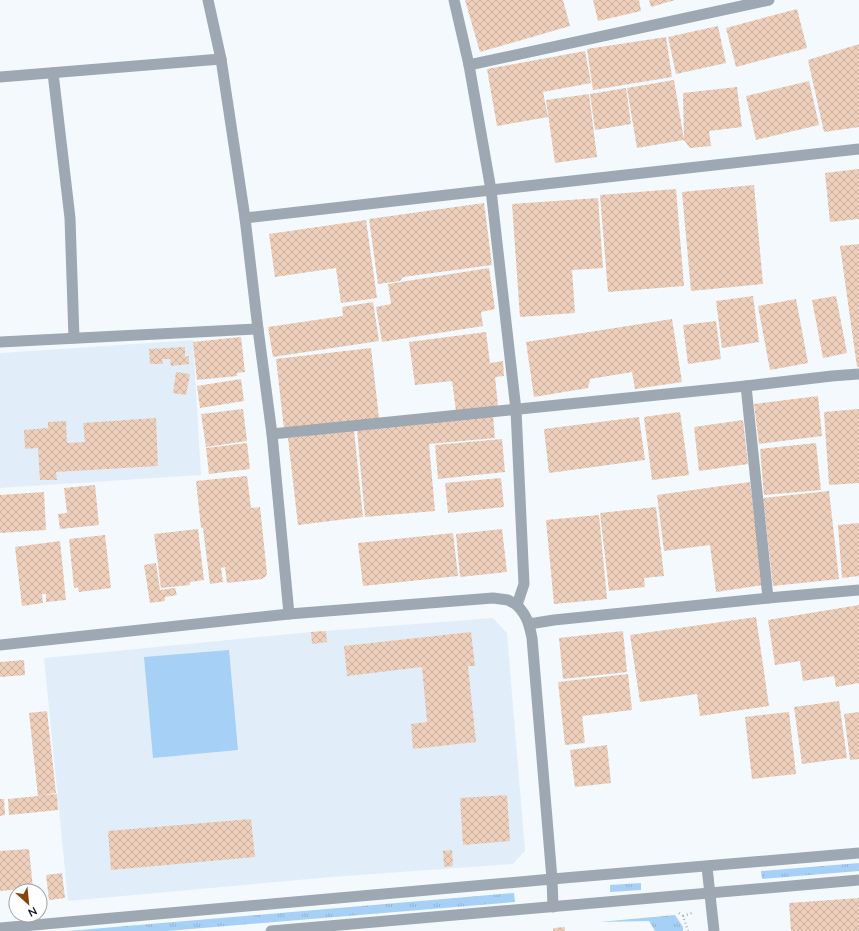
<svg xmlns="http://www.w3.org/2000/svg" width="859" height="931" viewBox="0 0 859 931" font-family="Mulish,sans-serif">
<style>
.built{fill:#e1eefa}
.grass{fill:url(#grass-tufts)}
.park{fill:#a7d0f6}
.building{fill:url(#building-cross-hatch)}
.lines{fill:none;stroke-linecap:round;stroke-linejoin:round}
.path{stroke:#abb1b7;stroke-width:2.5;stroke-dasharray:1 3;stroke-linecap:butt}
.minor{stroke:#9da8b2;stroke-width:11}
</style>
<defs>
<pattern id="grass-tufts" width="24" height="20" patternUnits="userSpaceOnUse"><rect width="24" height="20" fill="#a7d0f6"/><path d="M3 7l-1-3M5 7V3M7 7l1-3M15 17l-1-3M17 17v-4M19 17l1-3" fill="none" stroke="#8fb2d3"/></pattern>
<pattern id="building-cross-hatch" width="8" height="8" patternUnits="userSpaceOnUse"><rect width="8" height="8" fill="#eecfbb"/><path d="M0 0l8 8M0 8l8-8" fill="none" stroke="#cbb1a0"/></pattern>
</defs>
<rect width="100%" height="100%" fill="#f4f9fe"/>
<g class="built">
<polygon points="193,340 201,475 0,488 0,353"/>
<polygon points="493,618 507,633 525,851 513,864 332,877 68,901 44,658 311,632"/>
</g>
<g class="grass">
<polygon points="859,863 859,871 762,879 761,871"/>
<polygon points="641,883 641,890 610,892 610,885"/>
<polygon points="514,893 515,902 167,931 68,931"/>
<polygon points="675,915 683,927 683,931 655,931 649,921 599,922"/>
</g>
<polygon class="park" points="229,650 238,750 153,758 144,657"/>
<g class="building">
<polygon points="465,0 563,0 570,26 480,52"/>
<polygon points="593,0 639,0 641,11 598,21"/>
<polygon points="649,0 675,0 651,7"/>
<polygon points="797,9 807,48 736,67 726,28"/>
<polygon points="718,26 726,63 676,74 668,37"/>
<polygon points="666,37 672,77 593,90 587,49"/>
<polygon points="859,44 859,127 824,132 808,60"/>
<polygon points="585,51 591,83 543,92 548,117 497,126 487,69"/>
<polygon points="674,80 684,140 637,148 627,88"/>
<polygon points="809,81 819,125 756,140 746,96"/>
<polygon points="737,87 742,127 709,131 711,146 690,148 684,140 683,93"/>
<polygon points="626,88 631,124 595,130 590,94"/>
<polygon points="589,94 597,157 555,163 546,100"/>
<polygon points="859,169 859,219 830,222 825,173"/>
<polygon points="754,185 763,284 691,291 682,192"/>
<polygon points="676,189 684,286 608,292 600,195"/>
<polygon points="598,198 603,268 572,270 575,313 520,317 512,204"/>
<polygon points="484,203 492,265 403,277 400,281 378,284 369,219"/>
<polygon points="366,220 377,298 341,303 336,268 275,277 269,234"/>
<polygon points="859,244 859,366 857,367 840,246"/>
<polygon points="489,268 495,309 481,312 483,326 382,342 376,307 391,304 388,284"/>
<polygon points="753,296 759,342 722,348 716,301"/>
<polygon points="836,296 847,353 823,358 812,300"/>
<polygon points="796,299 808,363 770,370 758,306"/>
<polygon points="373,302 379,341 273,357 268,327 343,316 342,307"/>
<polygon points="672,319 682,382 635,389 632,372 590,379 588,388 534,397 526,342"/>
<polygon points="716,321 721,359 688,364 683,325"/>
<polygon points="486,332 490,363 503,361 504,376 495,377 498,406 456,411 452,381 415,385 409,342"/>
<polygon points="241,337 245,372 237,373 237,376 197,380 193,342"/>
<polygon points="185,347 185,357 189,356 189,364 171,366 170,359 162,359 163,364 150,364 149,349"/>
<polygon points="371,348 379,418 284,429 276,359"/>
<polygon points="176,372 190,374 186,395 173,393"/>
<polygon points="241,379 244,401 200,408 197,386"/>
<polygon points="818,396 822,436 759,444 754,404"/>
<polygon points="243,409 247,441 206,447 201,414"/>
<polygon points="859,409 859,483 829,485 824,412"/>
<polygon points="680,412 689,475 652,480 644,417"/>
<polygon points="493,416 495,438 429,444 435,511 365,517 357,430"/>
<polygon points="639,417 645,460 549,473 544,429"/>
<polygon points="156,418 158,466 56,472 57,480 40,480 38,448 25,449 24,430 48,428 48,422 66,421 67,443 85,442 83,423"/>
<polygon points="743,420 748,464 699,471 694,427"/>
<polygon points="354,430 363,517 298,525 288,438"/>
<polygon points="502,439 505,472 438,479 435,445"/>
<polygon points="247,443 250,469 209,474 206,448"/>
<polygon points="816,443 821,490 764,495 760,449"/>
<polygon points="247,476 251,508 260,507 267,573 266,576 262,579 227,583 225,567 221,568 223,582 210,584 203,528 201,528 196,481"/>
<polygon points="501,478 504,507 448,513 445,483"/>
<polygon points="750,482 763,585 716,592 710,545 664,551 657,495"/>
<polygon points="95,485 99,525 60,529 58,514 67,513 64,488"/>
<polygon points="829,491 839,579 773,586 763,498"/>
<polygon points="44,492 46,530 0,533 0,495"/>
<polygon points="656,507 664,576 644,578 645,587 609,591 600,513"/>
<polygon points="599,515 607,599 554,604 546,520"/>
<polygon points="859,523 859,576 842,578 838,525"/>
<polygon points="198,529 204,580 190,582 190,585 161,588 154,534"/>
<polygon points="502,529 507,572 460,577 456,534"/>
<polygon points="453,533 458,576 363,586 358,543"/>
<polygon points="105,535 111,588 79,592 78,587 74,588 69,539"/>
<polygon points="60,541 66,600 46,602 46,594 42,594 43,603 22,606 15,547"/>
<polygon points="156,563 160,590 175,588 177,595 165,597 165,601 150,603 144,565"/>
<polygon points="859,605 859,683 836,687 834,676 803,681 800,661 775,665 768,620"/>
<polygon points="756,617 769,706 700,716 697,694 640,702 630,635"/>
<polygon points="326,631 327,642 312,644 311,632"/>
<polygon points="623,631 627,672 563,679 559,638"/>
<polygon points="471,632 475,666 468,666 476,742 413,749 411,724 427,722 422,667 347,676 344,646"/>
<polygon points="24,660 25,675 0,677 0,662"/>
<polygon points="628,674 632,710 582,716 585,743 565,745 558,682"/>
<polygon points="839,701 847,758 802,764 794,707"/>
<polygon points="47,711 56,793 42,795 57,794 58,810 9,815 8,799 38,796 29,713"/>
<polygon points="789,712 796,774 752,779 745,717"/>
<polygon points="859,712 859,759 850,760 844,714"/>
<polygon points="607,745 611,783 575,787 570,750"/>
<polygon points="507,795 510,841 463,845 460,798"/>
<polygon points="0,799 4,799 5,815 0,816"/>
<polygon points="251,819 255,857 111,870 108,831"/>
<polygon points="29,849 33,888 0,891 0,851"/>
<polygon points="452,850 453,866 444,867 443,851"/>
<polygon points="62,873 65,898 49,900 46,875"/>
<polygon points="859,898 859,931 791,931 789,903"/>
<polygon points="565,927 565,931 553,931 553,928"/>
</g>
<g class="lines">
<g class="path">
<polyline points="679,913 683,916 688,931"/>
<polyline points="683,916 692,913"/>
</g>
<g class="minor">
<polyline points="208,0 221,59 245,218 258,329 272,434 289,614"/>
<path d="M454,0L469,65L491,190L516,410L524,584L517,605C527,616 529,623 532,638L552,879L553,907"/>
<polyline points="469,65 769,0"/>
<polyline points="53,73 70,218 74,338"/>
<polyline points="0,77 221,59"/>
<polyline points="245,218 491,190 859,149"/>
<polyline points="0,342 258,329"/>
<polyline points="746,386 768,598"/>
<polyline points="272,434 746,386 832,376 859,374"/>
<polyline points="529,624 554,620 768,598 859,590"/>
<polyline points="0,645 289,614 493,598 508,600 517,605"/>
<polyline points="707,867 714,931"/>
<polyline points="0,928 552,879 859,853"/>
<polyline points="271,931 859,880"/>
</g>
</g>
<g transform="translate(28 903) rotate(153)"><circle r="19" fill="#ffffff" stroke="#9fa3a6"/>
<path d="M0-3L7 15L0 10L-7 15Z" fill="#85460b"/>
<text y="-6" font-size="11" font-weight="bold" text-anchor="middle" fill="#0f1921">N</text>
</g>
</svg>
